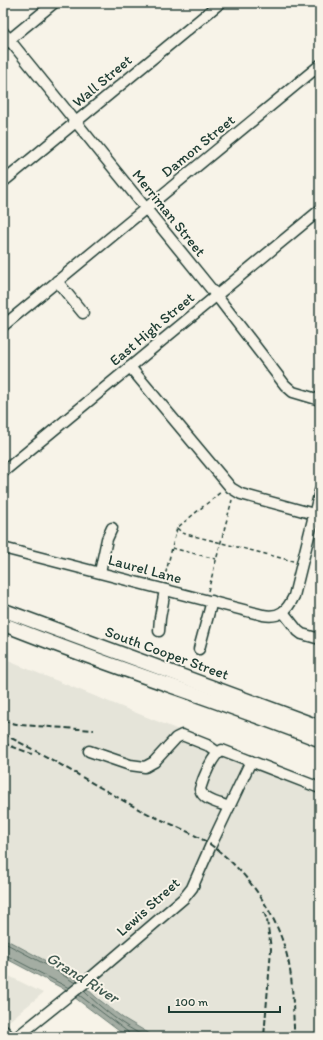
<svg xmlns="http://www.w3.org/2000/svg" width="323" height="1040" viewBox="0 0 323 1040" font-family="Itim,sans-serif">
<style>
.built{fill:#e5e4d9}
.water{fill:#a4ada3;stroke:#6f8077}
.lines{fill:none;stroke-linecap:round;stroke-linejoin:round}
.shore{stroke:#546a60;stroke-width:1}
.minor-casing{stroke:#1f3d34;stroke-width:13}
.major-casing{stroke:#1f3d34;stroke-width:16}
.path{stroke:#1f3d34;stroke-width:1.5;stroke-dasharray:4 3;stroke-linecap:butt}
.minor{stroke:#f7f3e8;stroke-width:10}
.major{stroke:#f7f3e8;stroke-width:13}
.rail{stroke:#1f3d34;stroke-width:2;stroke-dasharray:6 3;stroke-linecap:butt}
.labels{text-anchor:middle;stroke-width:4;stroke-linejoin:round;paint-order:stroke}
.street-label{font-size:15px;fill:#1f3d34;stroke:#f7f3e8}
.water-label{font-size:16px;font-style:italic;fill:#405950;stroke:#f7f3e8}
</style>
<rect width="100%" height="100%" fill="#f7f3e8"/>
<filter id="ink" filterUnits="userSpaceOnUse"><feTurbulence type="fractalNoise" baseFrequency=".025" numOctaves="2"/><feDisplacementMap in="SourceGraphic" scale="8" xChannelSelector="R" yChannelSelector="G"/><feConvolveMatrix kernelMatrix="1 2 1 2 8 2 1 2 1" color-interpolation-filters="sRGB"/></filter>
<g filter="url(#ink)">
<g class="built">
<polygon points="3,659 320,787 320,1037 150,1037 3,941"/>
<polygon points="3,973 43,993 3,1026"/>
</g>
<polygon class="water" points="3,938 72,975 97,998 123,1018 155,1037 127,1037 62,988 3,957"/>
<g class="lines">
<g class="shore">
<polyline points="3,942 54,969 75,983"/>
<polyline points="3,954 6,955 69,988"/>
<path d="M84,991C102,1009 123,1026 146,1037"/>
<polyline points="79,995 128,1032 129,1037"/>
</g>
<defs>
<g id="minor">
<polyline points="3,32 216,295 285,385 293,392 320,400"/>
<polyline points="3,45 54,3"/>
<polyline points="3,182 220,3"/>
<polyline points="57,281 83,313"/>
<polyline points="3,326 320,65"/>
<polyline points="130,367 231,488 241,494 314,514"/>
<polyline points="3,472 320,210"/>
<path d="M3,548L263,615C280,618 287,611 294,596L320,491"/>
<polyline points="100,572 107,539 112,528"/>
<polyline points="283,612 298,631 302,634 320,639"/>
<polyline points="159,631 160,618 165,590"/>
<polyline points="199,649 212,601"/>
<polyline points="89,751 130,765 145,767 154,762 176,738 182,735 207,745 217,752"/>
<path d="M229,807C220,803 203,801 200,789C203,779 212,755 222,750L320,788"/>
<polyline points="3,1030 10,1037"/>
<polyline points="17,1037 87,981 184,898 192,888 211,845 251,761"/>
</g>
<g id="major">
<polyline points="3,610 320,727"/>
<path d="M3,624C107,666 215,699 320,740"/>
</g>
</defs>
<use href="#minor" class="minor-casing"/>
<use href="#major" class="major-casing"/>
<g class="path">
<polyline points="177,528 182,533 293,561"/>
<polyline points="172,548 216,559"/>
<polyline points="164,580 177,528 222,491"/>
<polyline points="208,591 232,500"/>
</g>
<use href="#minor" class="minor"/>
<use href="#major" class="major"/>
<g class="rail">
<polyline points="3,721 21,725 94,730"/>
<path d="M3,734C48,756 91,783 135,807C160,821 188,829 211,845C251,874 282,921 290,970C293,989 293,1009 294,1027V1037"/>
<polyline points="3,743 32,754"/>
<polyline points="264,912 267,920 271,949 264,1037"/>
</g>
</g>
</g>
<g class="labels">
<g class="street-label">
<text transform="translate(102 81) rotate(-40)" y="5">Wall Street</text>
<text transform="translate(198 146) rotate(-39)" y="5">Damon Street</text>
<text transform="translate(169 213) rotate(51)" y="5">Merriman Street</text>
<text transform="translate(152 329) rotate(-40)" y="5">East High Street</text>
<text transform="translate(145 569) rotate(15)" y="5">Laurel Lane</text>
<text transform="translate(167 653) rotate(20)" y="5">South Cooper Street</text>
<text transform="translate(148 907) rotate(-42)" y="5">Lewis Street</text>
</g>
<g class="water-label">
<text transform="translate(83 977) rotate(32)" y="6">Grand River</text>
</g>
</g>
<rect width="323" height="1040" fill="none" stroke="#f7f3e8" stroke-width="16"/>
<rect x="8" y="8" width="307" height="1024" fill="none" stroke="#1f3d34" stroke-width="1.5" filter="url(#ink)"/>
<path d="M169 1006v6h111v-6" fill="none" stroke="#1f3d34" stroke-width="2"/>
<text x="175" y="1006" font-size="12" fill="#1f3d34" stroke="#f7f3e8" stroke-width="3" paint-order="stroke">100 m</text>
</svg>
